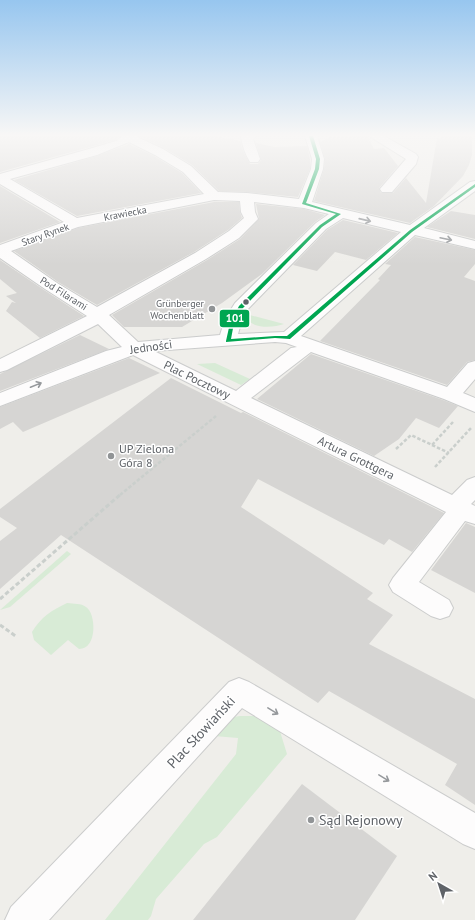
<svg xmlns="http://www.w3.org/2000/svg" width="475" height="920" viewBox="0 0 475 920" font-family="'PT Sans',sans-serif">
<style>
.green{fill:#d8ebd6}
.building{fill:#d6d5d3}
.lines{fill:none;stroke-linecap:round;stroke-linejoin:round}
.minor-casing{stroke:#cbcccc;stroke-width:2}
.path-far1{stroke:#cacfcc;stroke-width:2.5;stroke-dasharray:3.5 2;stroke-linecap:butt}
.path{stroke:#cacfcc;stroke-width:3;stroke-dasharray:4.5 2.5;stroke-linecap:butt}
.minor{fill:#fdfcfc;fill-rule:evenodd}
.bus-1-casing{stroke:#fff;stroke-width:3}
.bus-1{fill:#00a651;fill-rule:evenodd}
.oneway{stroke:#96999c}
.bus-dot{fill:#5f6368;stroke:#fff;stroke-width:1.5}
.poi-dot{fill:#919496;stroke:#fff;stroke-width:1.5}
.labels{text-anchor:middle;stroke-width:3;stroke-linejoin:round;paint-order:stroke}
.far-street-label{font-size:10px;fill:#5f6368;stroke:#fff}
.far-poi-label{font-size:10px;fill:#5f6368;stroke:#fff;text-anchor:end}
.street-label{font-size:12px;fill:#5f6368;stroke:#fff}
.poi-label{font-size:12px;fill:#5f6368;stroke:#fff;text-anchor:start}
.near-street-label{font-size:14px;fill:#5f6368;stroke:#fff}
.near-poi-label{font-size:14px;fill:#5f6368;stroke:#fff;text-anchor:start}
.line-badge{stroke:#fff;stroke-width:1.5}
.badge-label{font-size:11px;text-anchor:middle;font-weight:bold;fill:#fff}
</style>
<rect width="100%" height="100%" fill="#efeeea"/>
<g class="green">
<path d="M246,314L284,324C273,328 248,330 246,314Z"/>
<polygon points="215,363 250,379 241,385 197,364"/>
<polygon points="67,551 71,554 10,607 0,610"/>
<path d="M67,603C74,604 81,603 86,607C96,613 98,649 79,649L68,640L51,655L34,640L32,632C41,617 52,610 67,603Z"/>
<polygon points="240,716 258,716 279,728 287,754 217,837 204,844 156,899 151,916 148,920 105,920 236,754 238,738 214,736 228,718"/>
</g>
<g class="building">
<polygon points="0,136 120,136 115,140 0,172"/>
<polygon points="139,136 215,136 240,141 244,153 250,164 258,164 261,160 256,143 275,147 307,146 310,159 310,169 298,197 247,192 219,191 192,165 164,148"/>
<polygon points="367,136 374,149 384,148 398,166 379,188 381,193 393,193 406,178 426,203 437,138 441,138 441,136 472,136 472,155 469,165 463,176 434,206 410,223 314,201 324,169 325,159 320,142 330,137"/>
<polygon points="129,144 154,156 182,173 201,193 77,216 14,180 97,156"/>
<polygon points="0,186 60,222 0,243"/>
<polygon points="214,202 239,202 240,212 242,218 228,230 194,252 97,305 58,282 14,251 78,228"/>
<polygon points="256,204 304,209 325,215 315,222 262,274 222,303 182,327 124,327 112,315 207,260 240,239 259,219"/>
<polygon points="451,211 475,215 475,239 427,227"/>
<polygon points="343,220 398,233 366,260 335,252 317,271 293,265 327,230"/>
<polygon points="415,237 475,250 475,264 464,277 475,281 475,360 467,362 447,385 320,341 380,280 378,279 391,265 385,264"/>
<polygon points="0,260 44,290 84,316 40,338 6,311 12,302 16,303 6,296 17,293 0,279"/>
<polygon points="80,335 109,349 0,391 0,374"/>
<polygon points="311,354 443,400 458,406 439,428 416,418 399,439 374,456 257,399"/>
<polygon points="129,358 160,373 23,432 13,422 0,429 0,407"/>
<polygon points="171,378 241,413 243,412 444,513 412,552 389,539 384,545 258,479 241,507 373,593 367,599 393,615 369,644 475,699 475,805 445,785 457,764 329,691 318,703 61,535 0,589 0,541 17,528 0,517 0,509"/>
<polygon points="466,523 475,527 475,593 431,570"/>
<polygon points="302,784 397,856 355,920 193,920"/>
</g>
<g class="lines">
<defs>
<g id="minor">
<path d="M123,136H138L137,137L163,149L191,166L218,192L247,193L299,199L311,169L312,159L305,136H317L324,159L323,169L312,202L410,225L470,182L475,181V191L424,228L475,241V249L415,235L301,336L447,387L468,363L475,361V379L463,393L475,398V412L444,399L311,352L251,398L452,495L467,480L475,477V500L471,504L475,506V524L465,521L419,582L449,600L453,608L449,616L440,619L431,616L393,592L389,585L393,578L446,512L133,355L0,406V393L106,351L122,347L98,324L7,370L0,372V359L87,316L45,289L0,258V245L64,222L0,184V174L89,149L116,141ZM129,142L155,155L183,172L204,194L77,218L10,179L97,155ZM214,200L240,201L241,212L244,218L229,231L195,253L97,307L57,283L11,251L78,227ZM254,202L304,208L329,214L316,223L235,303L225,319L220,335L138,342L109,315L206,259L239,238L258,219L255,212ZM343,218L401,232L284,332L238,334L241,323L247,310L326,229ZM275,342L286,343L297,347L291,348L236,391L154,351Z"/>
<path d="M241,136H256L253,139L260,159L258,162H250C245,154 242,145 241,136Z"/>
<polygon points="369,136 384,136 416,154 418,157 416,164 392,192 382,192 380,189 406,159"/>
<polygon points="239,678 249,682 475,813 475,849 463,844 242,708 49,920 5,920 11,907 229,682"/>
</g>
</defs>
<use href="#minor" class="minor-casing"/>
<g class="path-far1">
<polyline points="432,445 449,453"/>
<polyline points="396,449 411,435 432,445 453,422"/>
<polyline points="435,467 471,428"/>
<polyline points="120,495 216,416"/>
</g>
<g class="path">
<polyline points="0,599 121,494"/>
<polyline points="0,625 17,637"/>
</g>
<use href="#minor" class="minor"/>
<defs>
<polygon id="bus-1" points="309,136 313,136 320,159 319,169 306,203 341,214 322,227 243,308 234,323 231,339 275,336 287,336 410,230 475,184 475,187 412,232 290,339 275,338 226,342 226,341 230,323 239,306 320,225 336,214 302,204 315,169 316,159"/>
</defs>
<use href="#bus-1" class="bus-1-casing"/>
<use href="#bus-1" class="bus-1"/>
</g>
<defs><path id="oneway-shaft" d="M-6 0H5M1.5-3L5.5 0L1.5 3" fill="none" stroke-width="1.6" stroke-linecap="round" stroke-linejoin="round"/></defs>
<g class="oneway">
<use href="#oneway-shaft" transform="translate(365 220) rotate(13)"/>
<use href="#oneway-shaft" transform="translate(446 239) rotate(12)"/>
<use href="#oneway-shaft" transform="translate(36 385) rotate(-22)"/>
<use href="#oneway-shaft" transform="translate(273 711) rotate(31)"/>
<use href="#oneway-shaft" transform="translate(384 778) rotate(31)"/>
</g>
<linearGradient id="sky" x2="0" y2="1"><stop stop-color="#97c6ef"/><stop offset="0.51" stop-color="#f8f7f6"/><stop offset="1" stop-color="#f8f7f6" stop-opacity="0"/></linearGradient>
<rect width="475" height="265" fill="url(#sky)"/>
<circle class="bus-dot" cx="246" cy="302" r="3.5"/>
<g class="poi-dot">
<circle cx="212" cy="309" r="4"/>
<circle cx="111" cy="456" r="4"/>
<circle cx="311" cy="820" r="4"/>
</g>
<g class="labels">
<g class="far-street-label">
<text transform="translate(125 213) rotate(-11)" y="4">Krawiecka</text>
<text transform="translate(45 234) rotate(-20)" y="4">Stary Rynek</text>
<text transform="translate(64 293) rotate(32)" y="4">Pod Filarami</text>
</g>
<g class="far-poi-label">
<text x="204" y="307">Grünberger<tspan x="204" dy="12">Wochenblatt</tspan></text>
</g>
<g class="street-label">
<text transform="translate(151 347) rotate(-8)" y="4">Jedności</text>
<text transform="translate(197 380) rotate(26)" y="4">Plac Pocztowy</text>
<text transform="translate(356 458) rotate(26)" y="4">Artura Grottgera</text>
</g>
<g class="poi-label">
<text x="119" y="453">UP Zielona<tspan x="119" dy="14">Góra 8</tspan></text>
</g>
<g class="near-street-label">
<text transform="translate(201 732) rotate(-47)" y="5">Plac Słowiański</text>
</g>
<g class="near-poi-label">
<text x="319" y="825">Sąd Rejonowy</text>
</g>
</g>
<rect class="line-badge" x="219" y="309" width="31" height="19" rx="4" fill="#00a651"/>
<g class="badge-label">
<text x="235" y="322">101</text>
</g>
<g transform="translate(439 884) rotate(321)" stroke="#ffffff" stroke-width="3" paint-order="stroke">
<path d="M0-3L7 15L0 10L-7 15Z" fill="#5f6368"/>
<text y="-6" font-size="11" font-weight="bold" text-anchor="middle" fill="#5f6368">N</text>
</g>
</svg>
